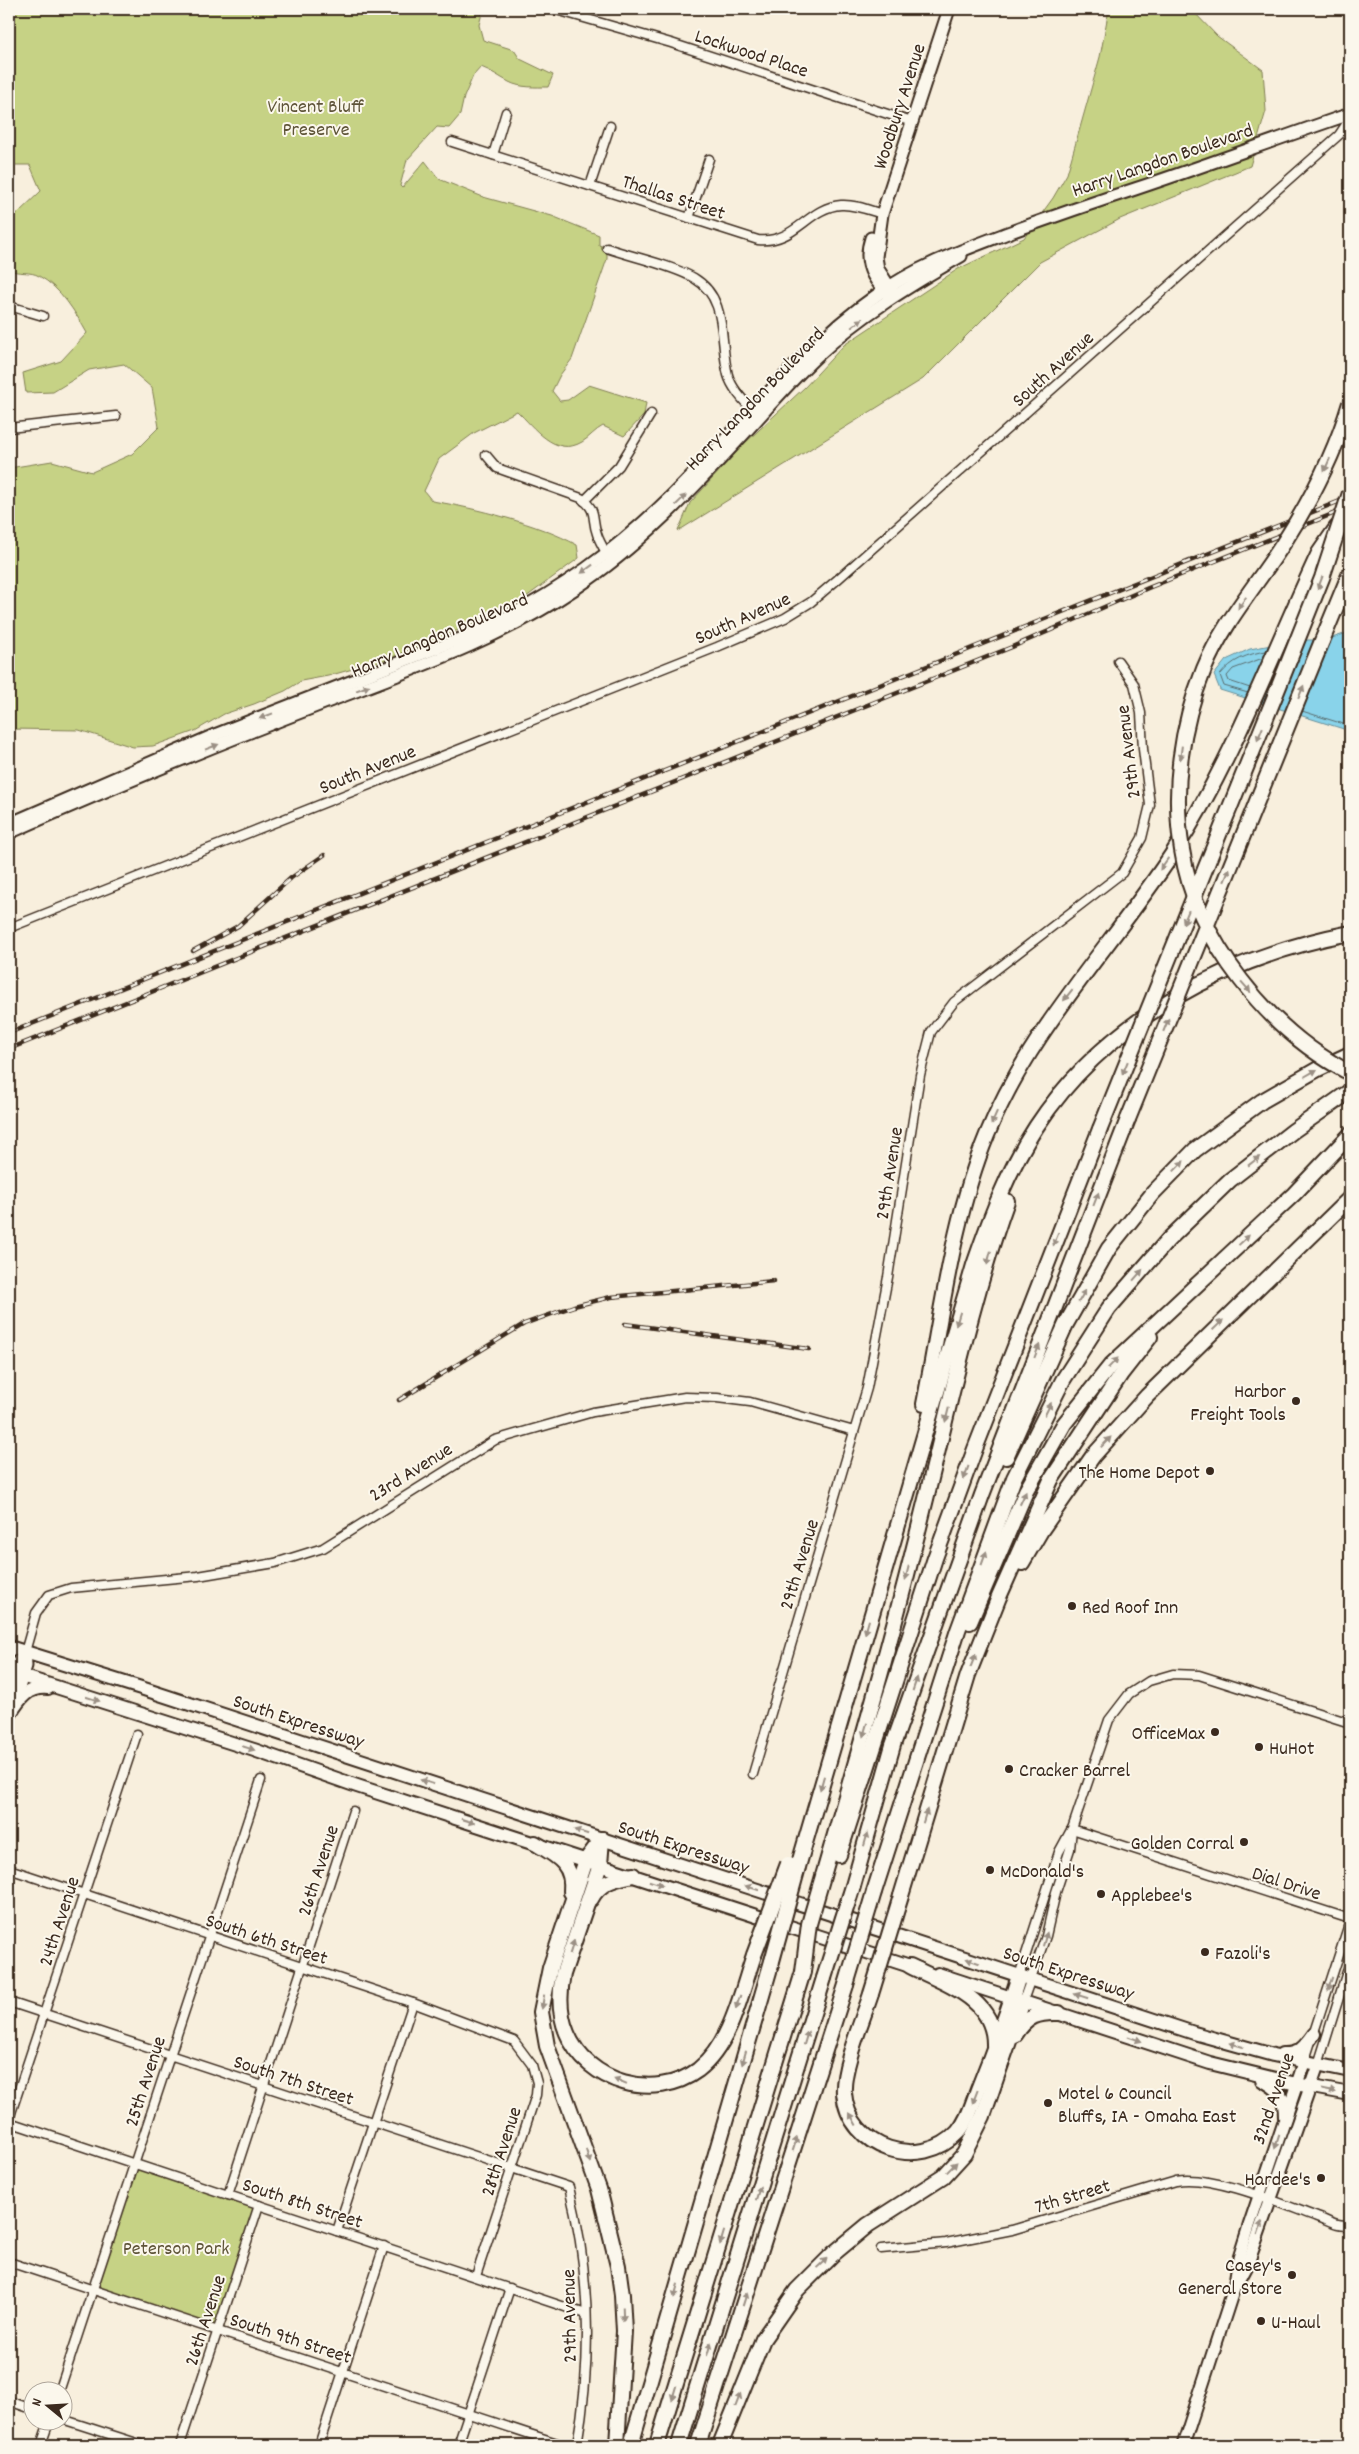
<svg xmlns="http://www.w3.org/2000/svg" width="1359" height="2454" viewBox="0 0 1359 2454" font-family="Dekko,sans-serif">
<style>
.green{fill:#c6d285;stroke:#807e52}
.water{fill:#89d3ea;stroke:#6a8f98}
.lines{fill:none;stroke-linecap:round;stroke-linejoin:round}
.shore{stroke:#5a6e70;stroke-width:1}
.street-casing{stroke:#3b2a1e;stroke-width:11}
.secondary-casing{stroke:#3b2a1e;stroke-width:15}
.primary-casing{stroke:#3b2a1e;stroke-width:16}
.highway-casing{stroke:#3b2a1e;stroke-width:18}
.street{stroke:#fbf7ec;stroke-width:8}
.secondary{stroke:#fbf7ec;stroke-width:11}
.primary{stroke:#fbf7ec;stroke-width:12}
.highway{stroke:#fbf7ec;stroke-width:14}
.rail-casing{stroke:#3b2a1e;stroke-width:4.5}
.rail{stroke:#fbf7ec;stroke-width:2.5;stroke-dasharray:8;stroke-linecap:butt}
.highway-bridge-casing{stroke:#3b2a1e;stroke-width:18;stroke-linecap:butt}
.highway-bridge{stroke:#fbf7ec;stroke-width:14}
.oneway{fill:#9b9085}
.poi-dot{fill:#3b2a1e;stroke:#fbf7ec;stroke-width:2}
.labels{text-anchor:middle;stroke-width:4;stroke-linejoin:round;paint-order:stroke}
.street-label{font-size:20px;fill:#3b2a1e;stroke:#fbf7ec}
.park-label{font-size:20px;fill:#5e5438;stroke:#fbf7ec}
.poi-label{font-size:20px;fill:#3b2a1e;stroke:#fbf7ec;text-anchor:start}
</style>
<rect width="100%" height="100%" fill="#f8efdd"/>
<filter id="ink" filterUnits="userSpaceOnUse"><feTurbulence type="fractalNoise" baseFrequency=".02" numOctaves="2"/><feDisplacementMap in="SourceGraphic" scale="10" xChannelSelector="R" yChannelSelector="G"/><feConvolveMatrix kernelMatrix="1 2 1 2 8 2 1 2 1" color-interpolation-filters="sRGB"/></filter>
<g filter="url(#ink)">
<g class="green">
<path d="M9,9H483L479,25L483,40L514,50L520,59L553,75L548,87C536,87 520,88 509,82C499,77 492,71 481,67L473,76L464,97L460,115L449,128L437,127L407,160L400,186L402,188L425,161L439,179L483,197L552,216L599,235V245L607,248V259L572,359L560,375L552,391L560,401L568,400L589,385L646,403L644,415L624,436L603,426C595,430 589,438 582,442C555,458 534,427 517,411L474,433L439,459L424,491L432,501C475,508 539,524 577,545L579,558L522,600L485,619L388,659L328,676L301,681L285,691L254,704L224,714L195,731L153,746L133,747L79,730L9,729V468L52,461L92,472L132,454L159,427L152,388L124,364L89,370L53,392L26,393L23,373L61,361L87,333C75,312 61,288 39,276C31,271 18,274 9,270V214L18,213L41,191L30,165H9Z"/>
<polygon points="1109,9 1191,9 1217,36 1263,70 1266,111 1250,166 1120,219 1040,262 923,379 678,531 690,503 745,443 805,387 844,345 958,269 1024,238 1053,198 1067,174 1100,57"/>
<polygon points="134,2164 259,2205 218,2330 92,2289"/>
</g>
<polygon class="water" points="1350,632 1350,731 1220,690 1214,675 1226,660 1250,649 1298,640 1326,640"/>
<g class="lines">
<g class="shore">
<polyline points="1250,688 1229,681 1227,676 1233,669 1263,658"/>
<path d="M1248,693L1224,686L1220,675C1232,660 1247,654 1266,651"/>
<polyline points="1302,711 1350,726"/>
</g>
<defs>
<g id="street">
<polyline points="553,9 671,43 912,122"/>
<path d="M452,142L758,240C795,244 808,207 841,205C854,204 869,210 882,214"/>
<polyline points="493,155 506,112"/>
<polyline points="590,186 610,126"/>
<polyline points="689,218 709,159"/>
<path d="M607,248C632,257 672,265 694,278C729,299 719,340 728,375C732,389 744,401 754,412"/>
<polyline points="9,306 43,316"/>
<polyline points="9,428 116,416"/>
<path d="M486,455L497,468L581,498C598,511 591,517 597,534C599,541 604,549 608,556"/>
<polyline points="584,501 619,466 651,414"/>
<polyline points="9,928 717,647 785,618 811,602 838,579 1339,135 1347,123 1347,115"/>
<polyline points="25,1652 36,1613 49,1595 71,1588 198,1576 275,1563 323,1548 495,1440 593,1412 685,1397 717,1398 750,1402 854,1431"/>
<polyline points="753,1774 867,1388 888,1277 920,1075 931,1032 954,1002 1122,873 1142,838 1150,805 1143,749 1141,713 1134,684 1118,661"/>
<polyline points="1072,1829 1350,1919"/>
<polyline points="9,1869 413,2003 514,2041 532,2065 537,2083 536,2095 476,2276"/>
<polyline points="1019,1976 1059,1852 1071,1830"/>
<polyline points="1023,2001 1046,1936 1056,1892 1070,1849 1072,1829 1109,1720 1129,1694 1149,1681 1173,1674 1199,1675 1350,1723"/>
<path d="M9,2002L569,2187C590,2271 592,2360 577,2445"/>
<polyline points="1304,2063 1350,1921"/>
<polyline points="1318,2065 1350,1962"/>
<polyline points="9,2119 137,1734"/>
<polyline points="9,2122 586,2314"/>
<polyline points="228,2195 353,1811"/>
<polyline points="337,2231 413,2003"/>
<path d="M881,2249L946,2243L1012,2230L1176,2181C1212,2174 1282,2204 1317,2217C1329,2221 1337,2228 1350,2225"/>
<polyline points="9,2262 563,2445"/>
<polyline points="59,2392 261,1780"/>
<polyline points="9,2401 32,2409"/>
<polyline points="62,2419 143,2445"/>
<polyline points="41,2445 49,2422"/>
<polyline points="180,2445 259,2205"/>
<polyline points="319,2445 384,2246"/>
<polyline points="458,2445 510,2288"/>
</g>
<g id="secondary">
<path d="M871,238C863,261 872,280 890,295"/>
<polyline points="892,291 878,269 876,257 882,214 949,9"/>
<path d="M9,824L217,734L460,639C553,600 626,545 695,472C753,411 807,344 877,295C916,267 960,251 1005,234C1049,218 1092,203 1135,189C1207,165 1279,138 1350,114"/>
<path d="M9,833C112,787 218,744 324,703C410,670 499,640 576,588C638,547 689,493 739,439C765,411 789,382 817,356C861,315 909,286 961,256"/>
<polyline points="9,1687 17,1663 25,1652"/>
<polyline points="13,1706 26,1666 25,1652"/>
<polyline points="1238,2283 1247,2266 1318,2065"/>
<polyline points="1183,2445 1234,2288 1239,2258 1249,2226 1304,2063"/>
</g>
<g id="primary">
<polyline points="9,1647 141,1688 1194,2033 1273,2055 1350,2071"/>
<polyline points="9,1672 254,1750 357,1786 919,1969"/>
<path d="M10,1714C20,1698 28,1686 48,1688"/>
<polyline points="938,1974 1210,2063 1296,2084 1350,2094"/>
<path d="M1282,2054C1298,2055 1305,2047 1314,2034"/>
<path d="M1262,2080C1280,2089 1285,2097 1285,2117"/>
</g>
<g id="highway">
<polyline points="1322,641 1350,573"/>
<path d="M924,1404C942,1314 952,1220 987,1135C1030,1029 1111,947 1173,853C1234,759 1272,653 1319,553L1337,527"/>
<polyline points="1006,1457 1066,1324 1109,1248 1153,1193 1195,1150 1262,1101 1318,1069 1350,1054"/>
<polyline points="1022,1563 1042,1529 1093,1456 1147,1396 1350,1198"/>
<polyline points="970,1622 1026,1491 1064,1424 1111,1365 1294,1194 1350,1135"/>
<polyline points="602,1839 586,1860 550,1968 541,2012 547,2046 599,2189 618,2266 622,2295 624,2331 617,2445"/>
<path d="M602,1839L600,1865L563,1974C559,1994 559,2014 567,2033C587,2083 655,2102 698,2070C731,2044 741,1993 754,1955"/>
<path d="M535,1843C557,1856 574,1864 571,1892"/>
<polyline points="839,1855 935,1558 975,1449 1100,1129"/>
<path d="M798,1867L974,1265C990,1218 1008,1170 1036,1127C1107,1019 1226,957 1350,933"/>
<path d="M823,1876C858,1755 893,1634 923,1511C949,1408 971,1301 1007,1201"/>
<polyline points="853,1886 893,1745 982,1495 1128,1119"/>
<polyline points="874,1892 958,1630 1014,1478 1063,1380 1109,1308 1168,1240 1230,1180 1293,1131 1350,1091"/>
<polyline points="901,1896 968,1675 999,1597 1051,1480 1121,1374 1150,1337"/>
<path d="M591,1899C600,1881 616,1879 633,1875"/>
<path d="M910,1966C945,1984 995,1998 994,2045"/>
<path d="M871,1994C863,2019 842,2068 844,2093C848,2149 921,2172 958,2132C969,2119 973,2102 979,2087C994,2050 1007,2014 1019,1976"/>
<path d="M1015,2035C1027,2016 1038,2012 1059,2013"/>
<polyline points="631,2445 772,1961"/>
<polyline points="657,2445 803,1972"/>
<polyline points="679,2445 824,1978"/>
<polyline points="698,2445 846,1985"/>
<polyline points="720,2445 763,2339 797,2290 833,2254 868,2225 943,2177 964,2154 983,2116 1023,2001"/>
</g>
</defs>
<use href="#street" class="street-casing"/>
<use href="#secondary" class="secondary-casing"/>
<use href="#primary" class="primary-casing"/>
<use href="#highway" class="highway-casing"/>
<use href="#street" class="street"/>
<use href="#secondary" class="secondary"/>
<use href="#primary" class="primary"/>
<use href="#highway" class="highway"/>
<defs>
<g id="rail">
<polyline points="193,951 238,926 291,878 324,855"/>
<polyline points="9,1033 1350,497"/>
<polyline points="9,1049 1012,647 1148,588 1350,507"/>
<polyline points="625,1324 809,1349"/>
<polyline points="399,1400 524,1324 574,1306 611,1297 774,1281"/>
</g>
</defs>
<use href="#rail" class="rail-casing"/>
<use href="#rail" class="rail"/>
<defs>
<g id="highway-bridge">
<path d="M1350,403C1335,454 1311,500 1283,544C1256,586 1223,623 1204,669C1181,726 1172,789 1182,850C1196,941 1269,1031 1350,1073"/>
<polyline points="1128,1119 1322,641"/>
<polyline points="1100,1129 1279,686 1322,578 1350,493"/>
<polyline points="754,1955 788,1864"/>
<polyline points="772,1961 798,1867"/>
<polyline points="803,1972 809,1924 823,1876"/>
<polyline points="824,1978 853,1886"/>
<polyline points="846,1985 874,1892"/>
<polyline points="871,1994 901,1896"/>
</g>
</defs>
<use href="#highway-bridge" class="highway-bridge-casing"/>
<use href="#highway-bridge" class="highway-bridge"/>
</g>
<defs><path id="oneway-solid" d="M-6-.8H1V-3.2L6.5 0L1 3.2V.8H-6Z" transform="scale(1.25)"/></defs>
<g class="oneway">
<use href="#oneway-solid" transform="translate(857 323) rotate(-39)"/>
<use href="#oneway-solid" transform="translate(1327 465) rotate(114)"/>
<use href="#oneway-solid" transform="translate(681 500) rotate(-44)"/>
<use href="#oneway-solid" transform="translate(587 569) rotate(144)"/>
<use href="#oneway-solid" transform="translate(1320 583) rotate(111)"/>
<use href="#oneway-solid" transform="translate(1242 603) rotate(124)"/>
<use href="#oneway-solid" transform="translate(363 688) rotate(-21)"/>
<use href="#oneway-solid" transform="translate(1301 692) rotate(-68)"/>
<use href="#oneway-solid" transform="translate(266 716) rotate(159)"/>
<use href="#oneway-solid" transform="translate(1260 734) rotate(112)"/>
<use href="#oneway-solid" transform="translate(212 747) rotate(-21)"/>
<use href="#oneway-solid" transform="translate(1181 753) rotate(97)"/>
<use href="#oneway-solid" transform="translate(1164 864) rotate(125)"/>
<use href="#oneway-solid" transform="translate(1227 875) rotate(-68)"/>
<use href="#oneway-solid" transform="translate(1186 917) rotate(112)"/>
<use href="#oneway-solid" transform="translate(1246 987) rotate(49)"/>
<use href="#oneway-solid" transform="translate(1068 995) rotate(128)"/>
<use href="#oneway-solid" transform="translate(1166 1025) rotate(-68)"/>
<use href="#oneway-solid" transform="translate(1125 1068) rotate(112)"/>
<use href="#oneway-solid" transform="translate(1311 1073) rotate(-30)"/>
<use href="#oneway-solid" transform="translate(994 1118) rotate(114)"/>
<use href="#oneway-solid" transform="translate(1254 1161) rotate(-38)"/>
<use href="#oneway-solid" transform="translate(1179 1166) rotate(-46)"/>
<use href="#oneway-solid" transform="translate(1096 1199) rotate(-69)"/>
<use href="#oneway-solid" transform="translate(1056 1239) rotate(112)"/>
<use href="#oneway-solid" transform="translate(1244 1240) rotate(-43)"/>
<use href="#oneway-solid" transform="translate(989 1258) rotate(105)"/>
<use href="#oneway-solid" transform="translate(1138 1275) rotate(-49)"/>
<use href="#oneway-solid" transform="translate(1082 1296) rotate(-60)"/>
<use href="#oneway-solid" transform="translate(958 1319) rotate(107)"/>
<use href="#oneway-solid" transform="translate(1218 1325) rotate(-44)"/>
<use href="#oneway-solid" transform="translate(1037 1351) rotate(-69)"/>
<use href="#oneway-solid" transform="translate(1113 1363) rotate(-46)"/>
<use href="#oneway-solid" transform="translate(1048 1409) rotate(-63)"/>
<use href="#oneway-solid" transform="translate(947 1415) rotate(104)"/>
<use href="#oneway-solid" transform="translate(1106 1442) rotate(-46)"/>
<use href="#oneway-solid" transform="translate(966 1473) rotate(110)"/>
<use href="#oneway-solid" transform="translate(1023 1498) rotate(-65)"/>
<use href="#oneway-solid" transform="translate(984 1558) rotate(-70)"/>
<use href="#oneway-solid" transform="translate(907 1573) rotate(104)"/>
<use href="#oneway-solid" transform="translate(867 1627) rotate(106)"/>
<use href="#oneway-solid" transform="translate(973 1661) rotate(-68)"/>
<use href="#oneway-solid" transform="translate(915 1684) rotate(-71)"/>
<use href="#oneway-solid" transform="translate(93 1699) rotate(18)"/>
<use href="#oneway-solid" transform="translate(865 1730) rotate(106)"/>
<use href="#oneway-solid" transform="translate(248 1748) rotate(18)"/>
<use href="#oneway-solid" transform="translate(427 1782) rotate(-162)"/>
<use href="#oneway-solid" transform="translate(822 1783) rotate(106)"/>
<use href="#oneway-solid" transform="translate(925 1816) rotate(-73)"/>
<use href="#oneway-solid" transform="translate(468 1821) rotate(18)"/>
<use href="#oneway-solid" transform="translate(581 1832) rotate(-162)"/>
<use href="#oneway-solid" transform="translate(866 1839) rotate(-74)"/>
<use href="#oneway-solid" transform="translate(656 1883) rotate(18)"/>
<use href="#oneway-solid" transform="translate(752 1888) rotate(-162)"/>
<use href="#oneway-solid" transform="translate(1045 1939) rotate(-74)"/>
<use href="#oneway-solid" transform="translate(572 1947) rotate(-72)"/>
<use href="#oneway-solid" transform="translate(973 1961) rotate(-161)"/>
<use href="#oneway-solid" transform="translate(1330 1984) rotate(108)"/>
<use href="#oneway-solid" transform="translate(1081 1996) rotate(-162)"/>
<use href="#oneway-solid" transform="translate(543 2002) rotate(99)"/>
<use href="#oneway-solid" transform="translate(738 2002) rotate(109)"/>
<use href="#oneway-solid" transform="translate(806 2038) rotate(-73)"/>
<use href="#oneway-solid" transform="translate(1135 2039) rotate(19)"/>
<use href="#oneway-solid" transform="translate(1236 2045) rotate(-164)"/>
<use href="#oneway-solid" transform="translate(744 2058) rotate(106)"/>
<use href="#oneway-solid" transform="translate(620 2081) rotate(-158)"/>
<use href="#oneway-solid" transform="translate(1329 2091) rotate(11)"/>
<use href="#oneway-solid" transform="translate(975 2097) rotate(111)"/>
<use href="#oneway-solid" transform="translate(853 2119) rotate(-119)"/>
<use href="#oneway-solid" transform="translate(1277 2142) rotate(108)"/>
<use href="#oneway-solid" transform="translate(795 2144) rotate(-72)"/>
<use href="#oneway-solid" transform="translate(588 2156) rotate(72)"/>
<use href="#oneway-solid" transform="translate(952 2167) rotate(-46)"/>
<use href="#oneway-solid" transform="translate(758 2193) rotate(-73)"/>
<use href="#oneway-solid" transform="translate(1260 2228) rotate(-71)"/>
<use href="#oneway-solid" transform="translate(722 2238) rotate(107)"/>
<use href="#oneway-solid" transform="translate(822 2263) rotate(-43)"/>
<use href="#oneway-solid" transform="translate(676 2291) rotate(106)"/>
<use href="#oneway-solid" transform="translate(745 2299) rotate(-72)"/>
<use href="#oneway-solid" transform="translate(623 2314) rotate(88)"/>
<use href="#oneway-solid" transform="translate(709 2349) rotate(-73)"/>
<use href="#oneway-solid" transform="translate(674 2393) rotate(107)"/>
<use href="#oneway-solid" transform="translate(738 2400) rotate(-69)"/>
</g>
</g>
<g class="poi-dot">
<circle cx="1296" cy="1401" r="5"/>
<circle cx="1210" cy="1471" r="5"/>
<circle cx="1072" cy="1606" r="5"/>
<circle cx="1215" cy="1732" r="5"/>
<circle cx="1259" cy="1747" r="5"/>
<circle cx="1009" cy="1769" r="5"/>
<circle cx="1244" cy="1842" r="5"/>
<circle cx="990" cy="1870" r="5"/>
<circle cx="1101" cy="1894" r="5"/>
<circle cx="1205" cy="1952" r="5"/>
<circle cx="1048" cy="2103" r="5"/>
<circle cx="1321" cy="2178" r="5"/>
<circle cx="1292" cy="2275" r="5"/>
<circle cx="1261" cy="2321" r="5"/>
</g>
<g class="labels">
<g class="street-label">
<text transform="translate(752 52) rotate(18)" y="7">Lockwood Place</text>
<text transform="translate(898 106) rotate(-72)" y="7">Woodbury Avenue</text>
<text transform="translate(1162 159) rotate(-19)" y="7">Harry Langdon Boulevard</text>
<text transform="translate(674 196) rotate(18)" y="7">Thallas Street</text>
<text transform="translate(1052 368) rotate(-42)" y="7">South Avenue</text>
<text transform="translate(754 398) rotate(-46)" y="7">Harry Langdon Boulevard</text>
<text transform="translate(742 617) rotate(-24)" y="7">South Avenue</text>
<text transform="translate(439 634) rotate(-23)" y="7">Harry Langdon Boulevard</text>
<text transform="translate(1127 752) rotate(-97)" y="7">29th Avenue</text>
<text transform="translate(367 768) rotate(-22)" y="7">South Avenue</text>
<text transform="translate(888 1173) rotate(-81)" y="7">29th Avenue</text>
<text transform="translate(410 1471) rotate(-32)" y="7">23rd Avenue</text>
<text transform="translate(798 1564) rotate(-73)" y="7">29th Avenue</text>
<text transform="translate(299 1720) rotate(18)" y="7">South Expressway</text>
<text transform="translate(684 1846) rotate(18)" y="7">South Expressway</text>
<text transform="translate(317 1870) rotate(-72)" y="7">26th Avenue</text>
<text transform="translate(1287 1882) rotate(18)" y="7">Dial Drive</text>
<text transform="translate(58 1921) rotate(-72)" y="7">24th Avenue</text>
<text transform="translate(267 1938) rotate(18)" y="7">South 6th Street</text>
<text transform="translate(1069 1972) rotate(18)" y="7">South Expressway</text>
<text transform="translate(294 2079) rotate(18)" y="7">South 7th Street</text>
<text transform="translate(144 2081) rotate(-72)" y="7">25th Avenue</text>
<text transform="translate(1272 2098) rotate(-71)" y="7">32nd Avenue</text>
<text transform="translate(500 2151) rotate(-72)" y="7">28th Avenue</text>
<text transform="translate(1072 2195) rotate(-17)" y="7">7th Street</text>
<text transform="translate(303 2202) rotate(18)" y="7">South 8th Street</text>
<text transform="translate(568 2316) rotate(-91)" y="7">29th Avenue</text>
<text transform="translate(204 2320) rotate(-72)" y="7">26th Avenue</text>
<text transform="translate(291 2337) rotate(18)" y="7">South 9th Street</text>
</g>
<g class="park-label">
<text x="316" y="112">Vincent Bluff<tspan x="316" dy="23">Preserve</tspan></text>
<text x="176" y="2254">Peterson Park</text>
</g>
<g class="poi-label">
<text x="1286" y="1397" text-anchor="end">Harbor<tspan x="1286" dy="23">Freight Tools</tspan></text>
<text x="1200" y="1478" text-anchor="end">The Home Depot</text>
<text x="1082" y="1613">Red Roof Inn</text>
<text x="1205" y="1739" text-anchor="end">OfficeMax</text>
<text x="1269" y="1754">HuHot</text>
<text x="1019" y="1776">Cracker Barrel</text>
<text x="1234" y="1849" text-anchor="end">Golden Corral</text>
<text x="1000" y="1877">McDonald's</text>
<text x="1111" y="1901">Applebee's</text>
<text x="1215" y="1959">Fazoli's</text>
<text x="1058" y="2099">Motel 6 Council<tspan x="1058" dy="23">Bluffs, IA - Omaha East</tspan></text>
<text x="1311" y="2185" text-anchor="end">Hardee's</text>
<text x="1282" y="2271" text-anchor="end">Casey's<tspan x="1282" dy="23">General Store</tspan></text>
<text x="1271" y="2328">U-Haul</text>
</g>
</g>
<rect width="1359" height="2454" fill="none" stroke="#fbf7ec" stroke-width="30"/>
<rect x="15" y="15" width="1329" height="2424" fill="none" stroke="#3b2a1e" stroke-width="2" filter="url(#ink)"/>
<g transform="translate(48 2406) rotate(288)"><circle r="24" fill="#fbf7ec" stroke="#aea59a"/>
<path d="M0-4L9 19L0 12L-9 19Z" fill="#3b2a1e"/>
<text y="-8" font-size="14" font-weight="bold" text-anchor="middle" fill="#3b2a1e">N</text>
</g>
</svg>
